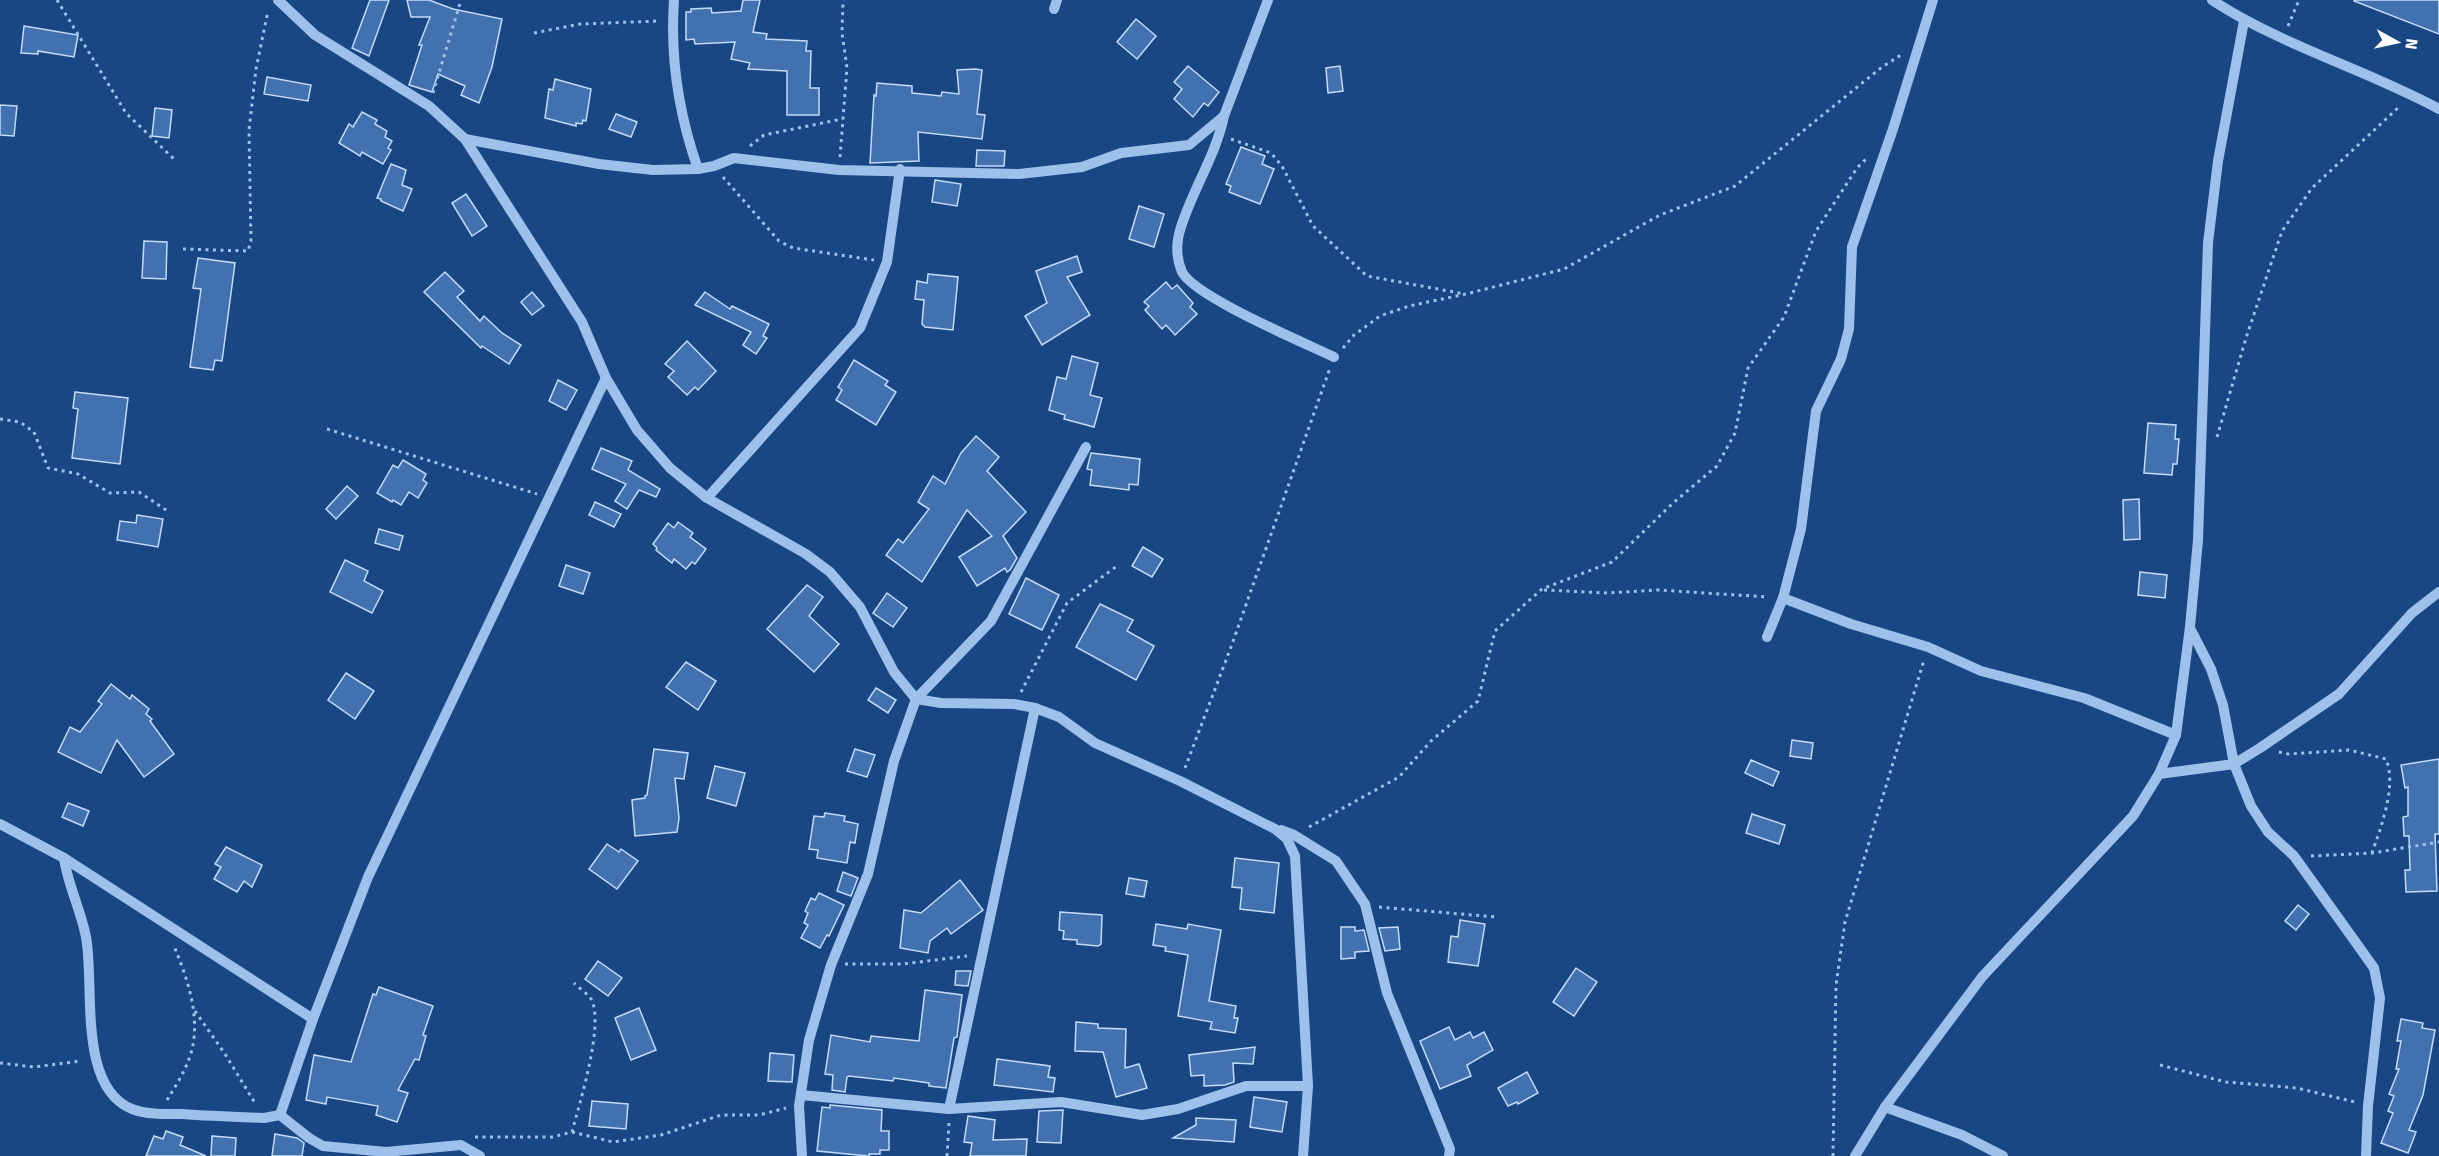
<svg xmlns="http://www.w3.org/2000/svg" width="2439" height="1156" viewBox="0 0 2439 1156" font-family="'Fira Sans',sans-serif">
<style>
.building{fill:#4171ae;stroke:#c3dbf9;stroke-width:1.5}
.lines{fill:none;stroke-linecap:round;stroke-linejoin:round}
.path{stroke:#9ec1ec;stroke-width:3;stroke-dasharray:3 4.5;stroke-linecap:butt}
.minor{stroke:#9ec1ec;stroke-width:10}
</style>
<rect width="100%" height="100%" fill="#194784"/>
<g class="building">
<polygon points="370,0 389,0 369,56 352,48"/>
<polygon points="407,0 429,0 453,9 502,19 492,67 479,103 461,95 465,86 438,74 432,92 409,85 422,45 419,45 430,17 411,17"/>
<polygon points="743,0 760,0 753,32 767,34 766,39 807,41 806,51 811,51 810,88 819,88 819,115 787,115 787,71 748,69 750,63 731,59 735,42 695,44 694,39 686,40 686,12 691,12 691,9 711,8 712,13 741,11"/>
<polygon points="2355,0 2439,0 2439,34 2354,1"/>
<polygon points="1136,19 1156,36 1137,59 1117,42"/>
<polygon points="24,26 78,35 74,57 38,51 38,54 21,53"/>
<polygon points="1188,66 1219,92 1208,106 1204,103 1193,117 1174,99 1182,89 1174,82"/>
<polygon points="1340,66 1343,91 1328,93 1326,68"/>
<polygon points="976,69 982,70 977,114 985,115 982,139 918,132 919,161 870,163 874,95 876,96 877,83 912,86 912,93 941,96 942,92 959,94 957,70"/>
<polygon points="267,77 311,85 308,101 264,94"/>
<polygon points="555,79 591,89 586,121 583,120 582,124 576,123 576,126 545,118 549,89 553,90"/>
<polygon points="0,105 17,106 14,136 0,135"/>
<polygon points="155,108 172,110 169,138 152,136"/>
<polygon points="362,112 377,120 375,124 387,131 385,137 392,141 388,148 391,150 383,164 362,152 360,156 339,143 349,124 353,127"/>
<polygon points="616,114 637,122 631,137 609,129"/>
<polygon points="1241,147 1265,156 1262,164 1274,169 1260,204 1229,192 1231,186 1226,184"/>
<polygon points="977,150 1005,151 1004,166 976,166"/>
<polygon points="391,164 406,170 402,185 412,189 403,211 381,201 381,199 377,198"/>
<polygon points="935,180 961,184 957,206 932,202"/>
<polygon points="466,194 487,226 472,236 452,203"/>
<polygon points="1139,206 1164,214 1154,247 1129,239"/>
<polygon points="144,241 167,242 166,279 142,278"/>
<polygon points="1077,256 1082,272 1067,277 1090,315 1042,345 1025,316 1047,303 1036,271"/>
<polygon points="198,258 235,263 222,361 215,360 213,370 190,367 201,289 193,288"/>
<polygon points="445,272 464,291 457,297 480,321 484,316 502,333 521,345 509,364 482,346 481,348 424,292"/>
<polygon points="928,274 958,277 953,330 925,327 922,324 924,300 915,299 917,281 927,283"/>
<polygon points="1166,282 1172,289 1177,285 1193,303 1190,307 1197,314 1175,335 1166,325 1162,329 1145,310 1149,306 1144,302"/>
<polygon points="532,292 544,306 532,315 521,302"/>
<polygon points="705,292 730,309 732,306 769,324 763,336 767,338 756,354 743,345 751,332 695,305"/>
<polygon points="687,341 716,371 698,390 695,387 687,395 668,377 674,371 665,364"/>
<polygon points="1072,356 1098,363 1090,395 1102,398 1094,427 1064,419 1065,415 1049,410 1057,377 1066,379"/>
<polygon points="854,360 888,381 885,385 896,392 876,425 836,400 842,390 838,387"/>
<polygon points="558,380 577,390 566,410 549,401"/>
<polygon points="75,392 128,398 120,464 72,458 78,409 73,408"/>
<polygon points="2148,423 2176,425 2175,439 2179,439 2177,464 2173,464 2172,475 2144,473"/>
<polygon points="976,436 999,457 987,471 1026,512 1003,536 1017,558 1010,570 1007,572 1005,568 977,586 959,557 992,536 967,510 922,582 886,555 898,539 903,543 929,509 918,502 933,476 945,484 961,453"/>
<polygon points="601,448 632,461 628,470 660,489 656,497 639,490 627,509 615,501 626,484 592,469"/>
<polygon points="1091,453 1140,459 1138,485 1129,484 1129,490 1090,485 1092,470 1087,469"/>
<polygon points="403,460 426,474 423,480 427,483 418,498 409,492 401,505 393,500 392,502 377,493 393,465 398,468"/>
<polygon points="347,486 358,496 336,519 326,509"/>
<polygon points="2139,499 2140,539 2124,540 2123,500"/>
<polygon points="595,502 621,514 614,527 589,515"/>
<polygon points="137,515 163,519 158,547 117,540 120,521 136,523"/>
<polygon points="678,522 693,533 690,537 706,549 695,564 692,562 686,569 674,559 672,563 656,550 657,548 653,544 668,523 674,528"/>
<polygon points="379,529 403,536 399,550 375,543"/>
<polygon points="1143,547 1163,559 1152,577 1132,566"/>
<polygon points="345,560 368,571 364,581 383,591 372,613 330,592"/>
<polygon points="566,565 590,573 583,594 559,586"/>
<polygon points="2140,572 2167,575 2165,598 2138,595"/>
<polygon points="1026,578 1059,595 1042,630 1009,614"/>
<polygon points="807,585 823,597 809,616 839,644 814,672 767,629"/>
<polygon points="887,593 907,608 893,627 873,613"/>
<polygon points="1100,604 1133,620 1127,631 1154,646 1136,680 1076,647"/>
<polygon points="686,662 716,681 698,710 666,687"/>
<polygon points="346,673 374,691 355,719 328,700"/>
<polygon points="111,684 130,699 132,695 149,709 146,714 152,719 150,721 174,754 144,777 117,740 101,773 58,752 70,727 80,732 102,704 98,701"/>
<polygon points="876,688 896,700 888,713 868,700"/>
<polygon points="1792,740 1813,743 1811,759 1790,756"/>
<polygon points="654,749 688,753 684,779 675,778 679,818 677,832 635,836 632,800 645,798 645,796 647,795"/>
<polygon points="855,749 875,755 867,777 847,771"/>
<polygon points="2439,759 2439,834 2435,834 2437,891 2406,892 2405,870 2410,870 2409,836 2404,836 2403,817 2408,816 2408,787 2405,788 2401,765"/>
<polygon points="1751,760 1779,772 1773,786 1745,773"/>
<polygon points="715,766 745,773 736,806 707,798"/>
<polygon points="68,803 89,811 83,826 62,817"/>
<polygon points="825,813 845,816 844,821 858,824 855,843 850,842 847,863 817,858 818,850 809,849 814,816 824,817"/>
<polygon points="1752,814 1785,825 1779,844 1746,833"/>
<polygon points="607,844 619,852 621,849 638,861 617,889 589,869"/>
<polygon points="226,847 262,865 252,887 244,881 237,892 214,879 221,867 215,864"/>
<polygon points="1235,858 1279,863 1274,913 1240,909 1242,888 1232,887"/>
<polygon points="843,872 858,878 851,896 837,891"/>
<polygon points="1129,878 1147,881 1144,897 1126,894"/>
<polygon points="960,880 983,910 951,934 947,928 930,941 928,953 900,948 904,910 921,913"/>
<polygon points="819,893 844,905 829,936 827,935 820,948 801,938 808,925 804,923 808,913 805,911 811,898 815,900"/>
<polygon points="2298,905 2309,914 2296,930 2285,921"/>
<polygon points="1060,912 1102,915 1101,944 1098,946 1077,944 1077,940 1063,939 1064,931 1059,930"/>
<polygon points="1460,920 1485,924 1478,966 1448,962 1451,936 1458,937"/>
<polygon points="1156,924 1187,929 1188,924 1221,930 1209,1001 1236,1006 1234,1018 1238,1018 1235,1033 1210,1029 1212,1022 1178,1016 1188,955 1165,951 1166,947 1153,945"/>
<polygon points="1341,927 1355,927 1355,931 1364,930 1369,951 1355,952 1355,958 1341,959"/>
<polygon points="1398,927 1400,949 1385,951 1379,928"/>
<polygon points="598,961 622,978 608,996 585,979"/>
<polygon points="1576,968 1597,982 1574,1016 1553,1002"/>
<polygon points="956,971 971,971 968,986 955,985"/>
<polygon points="379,987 433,1006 423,1035 426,1036 419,1060 415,1059 398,1090 408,1093 397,1122 376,1115 378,1106 327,1097 326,1104 306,1100 314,1055 351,1062 373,994 376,995"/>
<polygon points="925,990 962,995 957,1037 954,1038 946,1088 929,1086 929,1083 894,1078 893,1081 849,1076 847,1077 845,1092 832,1090 833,1075 825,1074 831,1035 870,1042 871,1036 919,1041"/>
<polygon points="639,1008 656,1050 631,1060 615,1018"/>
<polygon points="2401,1019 2423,1023 2422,1028 2435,1030 2423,1095 2409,1130 2416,1132 2408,1153 2381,1143 2393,1113 2388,1111 2394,1096 2389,1094 2399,1069 2396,1069 2401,1041 2397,1041"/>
<polygon points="1076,1022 1098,1024 1098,1028 1126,1029 1125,1068 1139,1064 1147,1088 1116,1097 1103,1052 1075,1051"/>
<polygon points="1449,1027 1455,1040 1470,1032 1473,1038 1484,1032 1493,1050 1467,1065 1471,1076 1440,1089 1420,1041"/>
<polygon points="1255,1047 1253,1064 1233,1063 1234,1082 1225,1085 1204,1086 1204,1075 1191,1076 1189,1055"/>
<polygon points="770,1053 794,1055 792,1082 768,1081"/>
<polygon points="997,1059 1050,1066 1048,1077 1055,1078 1053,1092 994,1085"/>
<polygon points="1527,1072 1538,1093 1518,1104 1517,1102 1508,1106 1498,1088"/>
<polygon points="1254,1097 1287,1102 1282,1132 1250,1127"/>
<polygon points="592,1101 628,1104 626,1129 589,1126"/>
<polygon points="830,1105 882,1110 881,1131 889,1131 889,1150 880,1150 880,1154 869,1154 869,1156 817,1151 822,1107 830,1108"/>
<polygon points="1063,1110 1061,1143 1037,1142 1039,1111"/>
<polygon points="968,1116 995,1120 993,1140 1027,1139 1026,1156 970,1156 972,1143 964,1142"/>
<polygon points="1196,1118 1236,1120 1234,1142 1173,1138 1196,1125"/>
<polygon points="166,1131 183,1137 180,1145 206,1156 146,1156 154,1136 163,1139"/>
<polygon points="275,1134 297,1138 304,1143 302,1156 272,1156"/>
<polygon points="212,1136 236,1138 235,1156 211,1156"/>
</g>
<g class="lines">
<g class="path">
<polyline points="57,0 126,113 176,161"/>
<polyline points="2288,26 2299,0"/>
<polyline points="534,33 580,24 659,21"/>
<polyline points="433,93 461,0"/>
<polyline points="1231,139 1271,153 1282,166 1313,226 1367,276 1465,294"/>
<polyline points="750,146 764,135 842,119"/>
<polyline points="840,157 847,68 842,33 843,0"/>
<polyline points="723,177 779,241 793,248 874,260"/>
<polyline points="183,249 248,251 251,241 249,130 256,69 268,11"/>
<polyline points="1343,348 1354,335 1380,316 1409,306 1466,294 1564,269 1660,215 1735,186 1882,67 1901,55"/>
<polyline points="0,419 20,422 34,432 48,468 78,474 110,493 139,492 169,512"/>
<polyline points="327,429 537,494"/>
<polyline points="2217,437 2246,338 2282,231 2312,188 2400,106"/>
<polyline points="1544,590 1607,593 1658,590 1768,597"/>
<polyline points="1021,692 1067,603 1117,566"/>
<path d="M2279,752L2288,754L2349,750L2386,759C2397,786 2381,827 2372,853"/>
<polyline points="1185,768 1231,647 1330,368"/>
<polyline points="1309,827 1399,777 1431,741 1478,701 1495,631 1542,589 1612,562 1673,503 1717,466 1735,433 1748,368 1784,317 1816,231 1857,168 1868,157"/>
<polyline points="2311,856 2372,853 2439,842"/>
<polyline points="1379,907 1496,917"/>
<polyline points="845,964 903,964 967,956"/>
<polyline points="195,1011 225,1054 255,1103"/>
<polyline points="0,1063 34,1067 81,1061"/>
<polyline points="2160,1065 2226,1082 2297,1088 2355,1102"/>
<path d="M167,1100C175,1087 184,1073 189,1059C203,1022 188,980 174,946"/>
<polyline points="572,1132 613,1142 661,1135 721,1115 759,1115 786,1108"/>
<path d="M475,1137H552L572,1132C579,1105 605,1023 591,999C587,993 579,988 574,983"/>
<polyline points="947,1156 949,1123"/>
<polyline points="1833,1156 1836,985 1845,922 1924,660"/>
</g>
<g class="minor">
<polyline points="278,0 315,35 429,106 465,139 582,322 606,378 637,430 670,468 707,498 806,554 830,572 860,607 894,672 916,699 941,703 1014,704 1035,708 1059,717 1095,743 1180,781 1275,829 1287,839 1295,856 1308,1086 1303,1156"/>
<path d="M674,0C670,57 679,115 698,169"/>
<path d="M2212,0C2282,46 2365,69 2439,109"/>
<polyline points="1054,9 1057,0"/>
<path d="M1224,116C1216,155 1193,189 1181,227C1176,242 1176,258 1182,272C1195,297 1305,343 1334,357"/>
<polyline points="465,139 599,164 653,170 698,169 714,166 734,158 839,170 1019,174 1082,167 1121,153 1189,145 1224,116 1268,0"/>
<polyline points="707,498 860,328 887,262 900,169"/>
<polyline points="1783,598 1851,624 1928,647 1981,671 2084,698 2176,735"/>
<polyline points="2190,628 2211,669 2223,705 2234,764 2251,806 2268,832 2294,856 2374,968 2380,998 2368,1106 2366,1156"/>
<polyline points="1767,637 1783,598 1801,529 1816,411 1841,359 1849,329 1852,247 1893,129 1933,0"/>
<polyline points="2159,774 2234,764 2260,748 2339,694 2412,613 2439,592"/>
<polyline points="0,824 64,858 313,1019"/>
<polyline points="1281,830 1294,835 1336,861 1365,904 1387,993 1450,1149 1449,1156"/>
<path d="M64,858C68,886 81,910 86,937C95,985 77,1087 132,1109C147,1115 167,1114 182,1114C210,1116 237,1117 264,1118L280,1115L313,1019L368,877L606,378"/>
<polyline points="801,1095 949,1109 1061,1102 1142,1115 1178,1109 1246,1086 1308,1086"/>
<polyline points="1885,1107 1962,1135 2003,1156"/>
<polyline points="949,1109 1035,708"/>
<polyline points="280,1115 309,1138 323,1146 386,1152 461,1145 480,1156"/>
<polyline points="802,1156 799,1106 809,1040 831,965 868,874 894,761 916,699 991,621 1086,447"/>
<polyline points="1855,1156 1885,1107 1982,977 2133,816 2159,774 2176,735 2190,627 2198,540 2208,243 2218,161 2244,21"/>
</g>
</g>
<g transform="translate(2397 42) rotate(98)" stroke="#194784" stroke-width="4.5" paint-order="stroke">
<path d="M0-4.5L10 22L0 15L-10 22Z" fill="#ffffff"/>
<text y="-9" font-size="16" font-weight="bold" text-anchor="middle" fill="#ffffff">N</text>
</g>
</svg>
